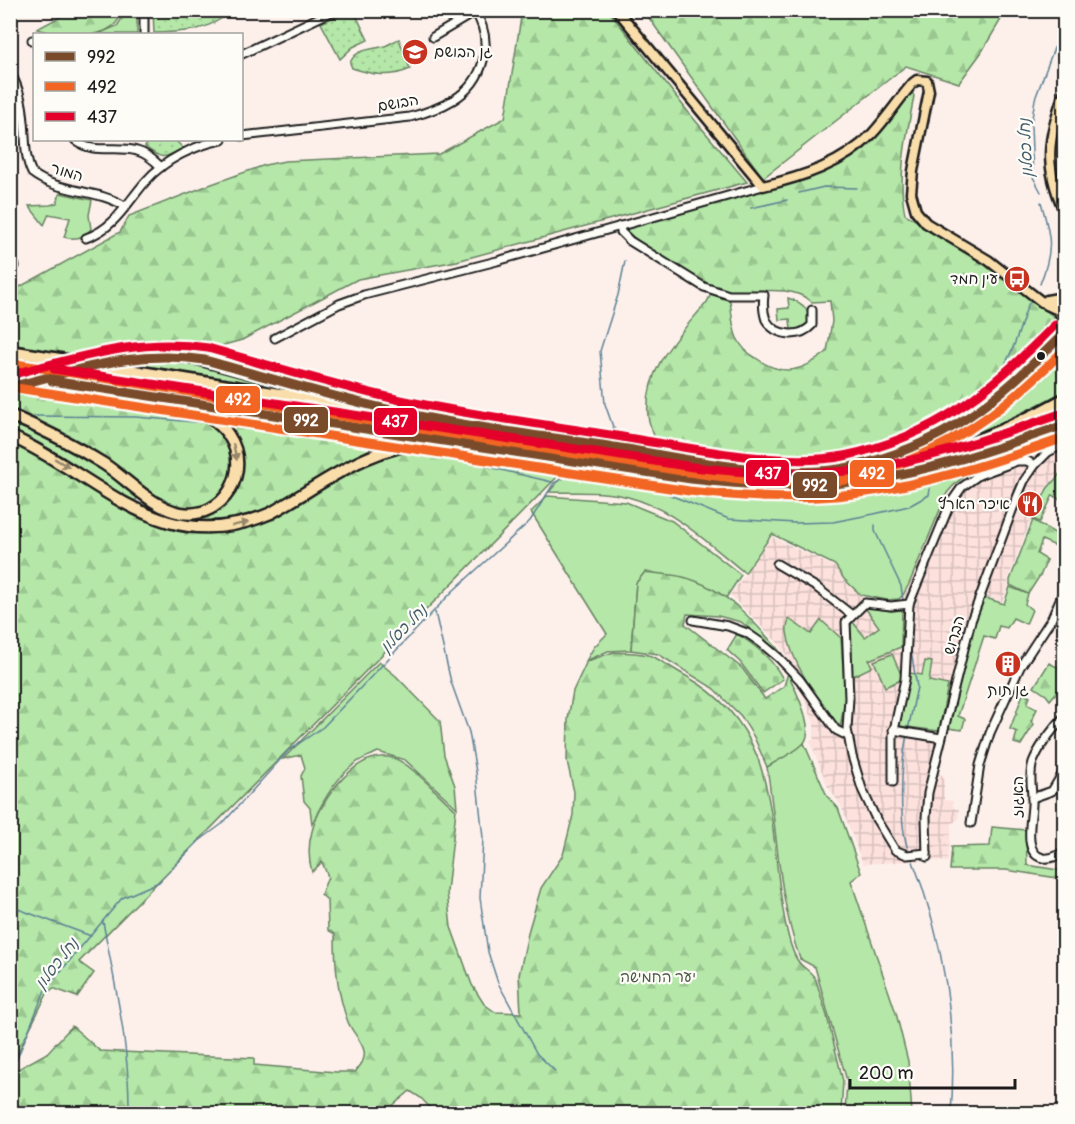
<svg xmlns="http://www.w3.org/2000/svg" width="1075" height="1124" viewBox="0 0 1075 1124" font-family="Pangolin,'Playpen Sans Hebrew',sans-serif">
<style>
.industrial{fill:url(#industrial-grid)}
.green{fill:#b4e7a8;stroke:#688262;stroke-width:1.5}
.forest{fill:url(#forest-firs);stroke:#688262;stroke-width:1.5}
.cemetery{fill:url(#cemetery-stones);stroke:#688262;stroke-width:1.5}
.park{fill:url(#park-dots);stroke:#688262;stroke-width:1.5}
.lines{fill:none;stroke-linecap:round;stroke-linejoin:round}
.stream{stroke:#5c8095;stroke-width:1.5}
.highway-tunnel{stroke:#dbd0cc;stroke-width:10;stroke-dasharray:10 5;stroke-linecap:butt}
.minor-casing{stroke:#1c1c1c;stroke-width:11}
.major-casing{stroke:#1c1c1c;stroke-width:13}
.highway-casing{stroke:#1c1c1c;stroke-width:15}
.minor{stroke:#fdfcf7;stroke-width:7}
.major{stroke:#f9deab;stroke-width:8}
.highway{stroke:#f9deab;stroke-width:10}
.bus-1-casing{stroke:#fdfcf7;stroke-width:14}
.bus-2-casing{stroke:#fdfcf7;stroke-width:14}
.bus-3-casing{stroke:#fdfcf7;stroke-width:14}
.bus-1{stroke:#7a4b2a;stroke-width:9}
.bus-2{stroke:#f26522;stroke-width:9}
.bus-3{stroke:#e4002b;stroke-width:9}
.oneway{fill:#96876b}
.bus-dot{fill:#1c1c1c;stroke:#fdfcf7;stroke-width:2}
.labels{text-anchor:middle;stroke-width:4.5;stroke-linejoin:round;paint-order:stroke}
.poi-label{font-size:15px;fill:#1c1c1c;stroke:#fdfcf7;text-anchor:end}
.street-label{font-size:15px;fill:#1c1c1c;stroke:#fdfcf7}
.park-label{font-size:15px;fill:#4a5946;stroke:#fdfcf7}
.water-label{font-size:16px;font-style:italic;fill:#465e6c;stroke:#fdfcf7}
.line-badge{stroke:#fdfcf7;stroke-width:2}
.badge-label{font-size:16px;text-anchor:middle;font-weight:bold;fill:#fff}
</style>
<defs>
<pattern id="industrial-grid" width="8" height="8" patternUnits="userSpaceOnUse" patternTransform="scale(1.5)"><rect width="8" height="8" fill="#fce1dd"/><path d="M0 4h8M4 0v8" fill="none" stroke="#d7c0bd"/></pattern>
<pattern id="forest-firs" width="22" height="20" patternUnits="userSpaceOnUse" patternTransform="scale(1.5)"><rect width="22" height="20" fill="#b4e7a8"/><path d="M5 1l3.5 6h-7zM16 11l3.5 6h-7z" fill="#9ac690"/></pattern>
<pattern id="cemetery-stones" width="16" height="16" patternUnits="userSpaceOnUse" patternTransform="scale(1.5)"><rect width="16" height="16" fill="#b4e7a8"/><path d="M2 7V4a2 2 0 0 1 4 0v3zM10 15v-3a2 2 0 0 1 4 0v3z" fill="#9ac690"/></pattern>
<pattern id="park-dots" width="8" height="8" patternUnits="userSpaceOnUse" patternTransform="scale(1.5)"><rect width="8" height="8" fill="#b4e7a8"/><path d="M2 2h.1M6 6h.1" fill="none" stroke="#9ac690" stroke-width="1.8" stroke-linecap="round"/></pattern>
</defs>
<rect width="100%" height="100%" fill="#fdf0eb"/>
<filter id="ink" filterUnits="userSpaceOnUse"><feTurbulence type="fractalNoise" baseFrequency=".0167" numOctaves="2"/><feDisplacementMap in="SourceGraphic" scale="12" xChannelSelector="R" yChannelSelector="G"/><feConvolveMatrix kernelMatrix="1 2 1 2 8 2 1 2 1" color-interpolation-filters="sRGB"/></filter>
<g filter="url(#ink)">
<polygon class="industrial" points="1048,447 1063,461 1063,468 1047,487 1032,517 1008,579 1008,587 1002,602 983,595 965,651 937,772 944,777 944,800 953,801 953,808 959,809 958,820 952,823 948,862 928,860 863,864 841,806 827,785 810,741 814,739 814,723 802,693 796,670 780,645 730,595 772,537 833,566 838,570 844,581 864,598 889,603 902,601 948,496 957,485 1000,464 1036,453"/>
<g class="green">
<polygon points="127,11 137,11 137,34 98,34 117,26"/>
<path d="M60,193L92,200L89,215L91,229C84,238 75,240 64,237L70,218L49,214L44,225L29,206L50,205L57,203Z"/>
<path d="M788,298C801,302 812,309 808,324L798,329L791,330L790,319L779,320L778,309L789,308Z"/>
<path d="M1064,338V391C1007,422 956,444 893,461Z"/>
<polygon points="150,358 201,363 278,384 273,390 132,366 136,362"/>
<polygon points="10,418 90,460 141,495 131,504 50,451 11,431"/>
<path d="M1055,437L1064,438V441C1054,444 1044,449 1034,452C1029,453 1024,453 1020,454C994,460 963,472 947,493L909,584L903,595L899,599L887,600L861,595L844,579L835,565L772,534L745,573C709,544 674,509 628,497C603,490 575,493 549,492L568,470L578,468C663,483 762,505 849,492C886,487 923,478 959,467C991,457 1022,444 1055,437Z"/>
<polygon points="1064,469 1064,503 1053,495 1040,522 1033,519 1047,489"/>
<path d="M547,496L626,502L672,521L741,575L726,598C695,580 681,577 645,572L636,583L631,650L608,651L586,661L594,647L607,634L531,512Z"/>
<polygon points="1010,587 1028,594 1025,604 1032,610 1026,624 1013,618 1007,628 999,626 995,639 984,636 958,716 965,719 962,730 948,728 963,663 983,597 1004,604"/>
<path d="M871,607L891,611L902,610L901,647L869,660L872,667L851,677C851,665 848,629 852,621L865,637L879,627L866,609Z"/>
<path d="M789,619L811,634L821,620L841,638L845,699L840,728L836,725C819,699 791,664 787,632C786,628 788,623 789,619Z"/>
<polygon points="892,654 903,679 885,687 874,661"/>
<polygon points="925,661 932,662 929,681 948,685 939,731 899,726 910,673 922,675"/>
<path d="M379,662L396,676L440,721L444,755L455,786L457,808L405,760L378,752C371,756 362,758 356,763C336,777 322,802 312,824L310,808L304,801L301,776L305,768L301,755L283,759Z"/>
<path d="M804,743L827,796L838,808L861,873L851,881L896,1013L908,1061L912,1113H845L847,1081L815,967L800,959C778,897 777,831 767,767Z"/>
</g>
<g class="forest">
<path d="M60,11V10L124,11C121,15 117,23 113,26C93,41 58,35 37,29L60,17Z"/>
<polygon points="522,11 609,11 689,113 747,182 457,261 358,279 242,340 198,352 117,347 114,360 11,346 11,289 16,289 120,232 129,216 209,185 265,165 285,161 439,154 505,118"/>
<polygon points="644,11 1006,11 981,53 959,83 906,66 763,178"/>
<path d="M911,90L914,96C907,135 897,175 905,214L984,261L1053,316V322L1048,333L1015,388L925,438L867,458L834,466L782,470L657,443C654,435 649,425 648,416C644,367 678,337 707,302L711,294L730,301C732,313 732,327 737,338C742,348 747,353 756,358C783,378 803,371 827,352L832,321L830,301L812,302C787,281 749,296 718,290C694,285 641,245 622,227L809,179L864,144Z"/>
<path d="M41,383C68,387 94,392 121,396C147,400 172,403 196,415C207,421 220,429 227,441C243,473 221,513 183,508C158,505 131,477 110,463C79,442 45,425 11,410V392Z"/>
<path d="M222,413L384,437L367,451L264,511L219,524L188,525L187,517C195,516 204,516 211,514C234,506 248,473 242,451C239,439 229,429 221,420Z"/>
<path d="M10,441L152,522C188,535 220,533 256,524L359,465L400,452L562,472L79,962L94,973L77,997L53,988L47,994L11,1066Z"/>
<polygon points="1033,520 1063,538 1060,548 1042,540 1037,554 1047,560 1041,574 1028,594 1010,585 1010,580"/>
<path d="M645,572C658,574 671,574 683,577C726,588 754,621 782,654L741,622L718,616L687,614L685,624L742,668L765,699L784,686L788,673C794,688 817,730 803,744C794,753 778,760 767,767L754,737L741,716L713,688L658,654L631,650L636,583Z"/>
<path d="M614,652C627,653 643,652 654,657C665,663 675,670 686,676C790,734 764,838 788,935C790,943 793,954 798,961C803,969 811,970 816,980L827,1016L843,1081L841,1113L436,1114L421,1098L410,1091L391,1107L386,1113H11V1073L47,1053L72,1026L100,1051L254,1058V1065L336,1072H355C360,1066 366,1059 364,1051C362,1041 352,1032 348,1022C337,993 335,965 335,934L328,930L327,900L321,894L328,877L322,862L312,872C308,858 308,845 312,831C320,800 357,748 393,758C411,763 440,797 456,810L447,892L451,927L472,985L484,1004L495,1012L521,1013L519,975L529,929L541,888L563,855L573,815L574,792L567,761L568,719L573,691L587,661Z"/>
<polygon points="1064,662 1064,689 1061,687 1050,700 1046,695 1034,687 1049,663 1059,668"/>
<polygon points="1023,694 1030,697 1027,704 1037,709 1031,721 1034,724 1021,745 1014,743 1017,732 1010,729"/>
<polygon points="992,827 1026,830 1027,865 1064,871 1064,879 1006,870 950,870 952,847 990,846"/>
</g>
<path class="cemetery" d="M737,634C756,645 773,660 783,679L763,693L740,662L727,650Z"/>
<g class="park">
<path d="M153,11V10L232,11C206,32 187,32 154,33Z"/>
<polygon points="347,11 354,11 368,40 353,47 340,59 321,23"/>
<path d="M399,39L410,69C390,78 373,75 352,68L350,63C356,48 372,50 385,46C390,44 394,41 399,39Z"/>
<path d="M149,140H175L183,148C163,159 163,160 145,147Z"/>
</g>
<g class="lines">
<g class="stream">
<polyline points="1041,192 1033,177 1031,125 1035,99 1054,48 1064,37"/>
<polyline points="799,193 824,187 857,188"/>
<polyline points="751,208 787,200"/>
<path d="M1040,284C1054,249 1051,237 1041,202"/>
<polyline points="34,416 136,417 206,423"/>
<polyline points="227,424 286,428 388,445"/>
<path d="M932,431C946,400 975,403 995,379C1008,363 1015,345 1021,325C1024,318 1025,310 1029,303"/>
<polyline points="619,433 613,427 605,404 600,351 618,295 625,261"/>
<polyline points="417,450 552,482"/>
<polyline points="875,525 875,531 901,586 903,600"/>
<polyline points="435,612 451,682 469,732 476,772 483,838 480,898 488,952 498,983 537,1054 555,1071"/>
<polyline points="908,730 917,687 910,644"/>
<path d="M907,735C901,763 898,825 909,852"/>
<path d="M911,856C943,937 958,1026 951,1114"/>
<polyline points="10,906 91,936"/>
<path d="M103,922C115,985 130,1049 129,1114"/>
<polyline points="10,1076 45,990 122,898 159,882 199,841 222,824 288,751 323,727 453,591 530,521 554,483 570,475 578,473 608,477 648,486 729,519 795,523 833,522 874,514 909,506 929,495 930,488"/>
</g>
<polyline class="highway-tunnel" points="13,386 136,356"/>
<defs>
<g id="minor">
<polyline points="144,34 144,11"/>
<polyline points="433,37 475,12"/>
<polyline points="32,40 34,42"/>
<polyline points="242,54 335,10"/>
<path d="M10,72C19,87 23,104 24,122C26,139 24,157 32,173C59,194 97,188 126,207"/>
<path d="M242,136L410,117C425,113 440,108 453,100C485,81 495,41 474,10"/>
<path d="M75,140C92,155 116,145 137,151C146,153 154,160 161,167"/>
<path d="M620,226L621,232L630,241L704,287L729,295H764C763,303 763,312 766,320C776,337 800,338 812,325V310"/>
<path d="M86,238C115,228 126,204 146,181C164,160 195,145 222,140"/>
<polyline points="10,261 15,266"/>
<polyline points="275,338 339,304 364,295 497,261 763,186"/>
<polyline points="777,564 816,587 852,615"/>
<polyline points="909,604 891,606 865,603 846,622 849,698 847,729 852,756 862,789 876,819 895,850 907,855 927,853"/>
<polyline points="693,620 728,626 747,633 760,642 779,658 800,680 836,730 848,736"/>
<path d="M1064,717C1053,729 1039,747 1033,762C1028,777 1033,790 1032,804C1032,818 1022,854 1043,858C1051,859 1058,856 1064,851"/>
<polyline points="893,730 941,738"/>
<polyline points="893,782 893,735 905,679 909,604 950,504 962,487 979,475 1017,461 1027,461 1035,465"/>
<polyline points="1032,798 1052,791 1064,771"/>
<polyline points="971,823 980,765 990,733 1020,667 1052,618 1064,590"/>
<polyline points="927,857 926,817 928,793 971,621 1016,500 1024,481 1035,465 1048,452 1064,444"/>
</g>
<g id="major">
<path d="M617,10L763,186C802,177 843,164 872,134C887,118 899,99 913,83L917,80L927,81L929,91L913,171L911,193L916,211L926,223L988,260L1042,302L1050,304H1064"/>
<polyline points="475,12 477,10"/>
<path d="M1064,93C1048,140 1043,164 1064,211"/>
<polyline points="1047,300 1064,297"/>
</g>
<g id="highway">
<polyline points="1047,304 1058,309 1064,318"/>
<path d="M10,351L673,457C734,466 795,474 857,469C930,463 1001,434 1064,399"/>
<polyline points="136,356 169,355 198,359 351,400"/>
<path d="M10,375L691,479C827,495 943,480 1064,413"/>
<polyline points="10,387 13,386"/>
<path d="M10,415C43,429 74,445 104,464C127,479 154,509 181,513C224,520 252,471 229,436C219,420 201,412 184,405"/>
<path d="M10,436C102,477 161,561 271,513C321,485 369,445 429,443"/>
<polyline points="1030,437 1064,425"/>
<path d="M867,462C917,449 963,427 1002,394C1025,376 1044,353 1064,333"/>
</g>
</defs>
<use href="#minor" class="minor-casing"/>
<use href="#major" class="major-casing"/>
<use href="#highway" class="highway-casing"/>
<use href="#minor" class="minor"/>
<use href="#major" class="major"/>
<use href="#highway" class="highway"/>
<defs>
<g id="bus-1">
<path d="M52,381L691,479C744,485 798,489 851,482C925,474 995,449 1064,425"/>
<path d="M10,387C80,370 132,349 205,360C267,377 328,396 391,410C469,428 548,436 627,449C691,460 786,481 850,467C946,445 997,401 1064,333"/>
</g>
<g id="bus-2">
<path d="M10,363L688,472C737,479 789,487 839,481C862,478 883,470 905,462C972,435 1014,400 1064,350"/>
<path d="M10,387L689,491C744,497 799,501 853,494C926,485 996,462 1064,438"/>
</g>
<g id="bus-3">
<path d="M54,369L693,467C744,473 796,476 848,471C921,463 991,438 1060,414"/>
<path d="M10,375C78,358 137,337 208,348C271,366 333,385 396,399C473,416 551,425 628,438C691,448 782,468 844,456C937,436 991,390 1055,325"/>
</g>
</defs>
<use href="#bus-1" class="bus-1-casing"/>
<use href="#bus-2" class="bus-2-casing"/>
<use href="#bus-3" class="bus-3-casing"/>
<use href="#bus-1" class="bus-1"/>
<use href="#bus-2" class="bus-2"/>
<use href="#bus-3" class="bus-3"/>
</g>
<defs><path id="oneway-solid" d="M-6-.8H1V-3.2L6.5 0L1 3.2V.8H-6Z" transform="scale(1.5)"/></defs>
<g class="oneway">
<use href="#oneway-solid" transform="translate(235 452) rotate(77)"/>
<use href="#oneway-solid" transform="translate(62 463) rotate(31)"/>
<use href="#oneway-solid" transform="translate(240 524) rotate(-14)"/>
</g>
</g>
<defs>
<symbol id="school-disc" viewBox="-11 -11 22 22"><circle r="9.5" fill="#c8321e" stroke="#fdfcf7"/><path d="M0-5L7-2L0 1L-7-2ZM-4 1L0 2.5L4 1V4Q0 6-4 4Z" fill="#fff"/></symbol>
<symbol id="bus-disc" viewBox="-11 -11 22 22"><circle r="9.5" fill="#c8321e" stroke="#fdfcf7"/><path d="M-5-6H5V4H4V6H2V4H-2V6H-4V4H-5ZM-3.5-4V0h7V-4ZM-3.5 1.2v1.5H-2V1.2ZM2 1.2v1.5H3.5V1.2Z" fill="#fff"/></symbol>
<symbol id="restaurant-disc" viewBox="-11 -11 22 22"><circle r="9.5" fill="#c8321e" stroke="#fdfcf7"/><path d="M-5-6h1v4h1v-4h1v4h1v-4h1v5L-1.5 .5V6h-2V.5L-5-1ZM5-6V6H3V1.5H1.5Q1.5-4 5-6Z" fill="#fff"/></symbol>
<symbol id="building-disc" viewBox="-11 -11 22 22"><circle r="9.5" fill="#c8321e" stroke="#fdfcf7"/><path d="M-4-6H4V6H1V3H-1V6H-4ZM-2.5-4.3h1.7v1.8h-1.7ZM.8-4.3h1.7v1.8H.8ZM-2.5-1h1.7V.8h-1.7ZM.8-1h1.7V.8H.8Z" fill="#fff"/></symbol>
</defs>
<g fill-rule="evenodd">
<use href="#school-disc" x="400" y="37" width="30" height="30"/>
<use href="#bus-disc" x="1002" y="264" width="30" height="30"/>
<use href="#restaurant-disc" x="1015" y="489" width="30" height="30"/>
<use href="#building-disc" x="993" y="649" width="30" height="30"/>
</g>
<circle class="bus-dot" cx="1041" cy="356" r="5"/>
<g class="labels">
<g class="poi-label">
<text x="434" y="57" text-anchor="start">גן הבושם</text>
<text x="998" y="284">עין חמד</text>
<text x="1010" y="509">איכר הארץ</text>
<text x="1008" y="695" text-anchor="middle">גן תות</text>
</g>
<g class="street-label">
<text transform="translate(398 103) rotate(-10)" y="5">הבושם</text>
<text transform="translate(67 172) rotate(16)" y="5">המור</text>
<text transform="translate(954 635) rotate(-74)" y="5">הברוש</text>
<text transform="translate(1018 797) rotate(-90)" y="5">האגוז</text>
</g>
<g class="park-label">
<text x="658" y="982">יער החמישה</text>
</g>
<g class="water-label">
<text transform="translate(1025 148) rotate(-93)" y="6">נחל כסלון</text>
<text transform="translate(403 628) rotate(-46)" y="6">נחל כסלון</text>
<text transform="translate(56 963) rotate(-52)" y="6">נחל כסלון</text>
</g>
</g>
<g class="line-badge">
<rect x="215" y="385" width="46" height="29" rx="6" fill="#f26522"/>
<rect x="283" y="406" width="46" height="28" rx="6" fill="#7a4b2a"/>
<rect x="373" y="407" width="45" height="29" rx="6" fill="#e4002b"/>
<rect x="745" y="459" width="45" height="28" rx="6" fill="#e4002b"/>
<rect x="849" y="459" width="46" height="29" rx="6" fill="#f26522"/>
<rect x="792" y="471" width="46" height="28" rx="6" fill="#7a4b2a"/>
</g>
<g class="badge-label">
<text x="238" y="405">492</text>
<text x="306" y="426">992</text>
<text x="395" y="427">437</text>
<text x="768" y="479">437</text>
<text x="872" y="479">492</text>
<text x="815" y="491">992</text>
</g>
<rect width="1075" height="1124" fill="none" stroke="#fdfcf7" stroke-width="36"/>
<rect x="18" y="18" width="1039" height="1088" fill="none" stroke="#1c1c1c" stroke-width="2" filter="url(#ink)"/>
<rect x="33" y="33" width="210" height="108" fill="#fdfcf7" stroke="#a3a29f" stroke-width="1.5"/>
<rect x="45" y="52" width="30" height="9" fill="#7a4b2a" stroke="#a3a29f" stroke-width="1.5"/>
<text x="87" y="63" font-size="18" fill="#1c1c1c">992</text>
<rect x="45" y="82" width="30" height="9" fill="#f26522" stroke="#a3a29f" stroke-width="1.5"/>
<text x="87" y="93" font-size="18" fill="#1c1c1c">492</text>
<rect x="45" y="112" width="30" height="9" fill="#e4002b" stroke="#a3a29f" stroke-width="1.5"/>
<text x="87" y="123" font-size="18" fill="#1c1c1c">437</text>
<path d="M850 1079v9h165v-9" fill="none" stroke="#1c1c1c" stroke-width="3"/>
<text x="859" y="1079" font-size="18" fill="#1c1c1c" stroke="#fdfcf7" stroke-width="4.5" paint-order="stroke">200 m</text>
</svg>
